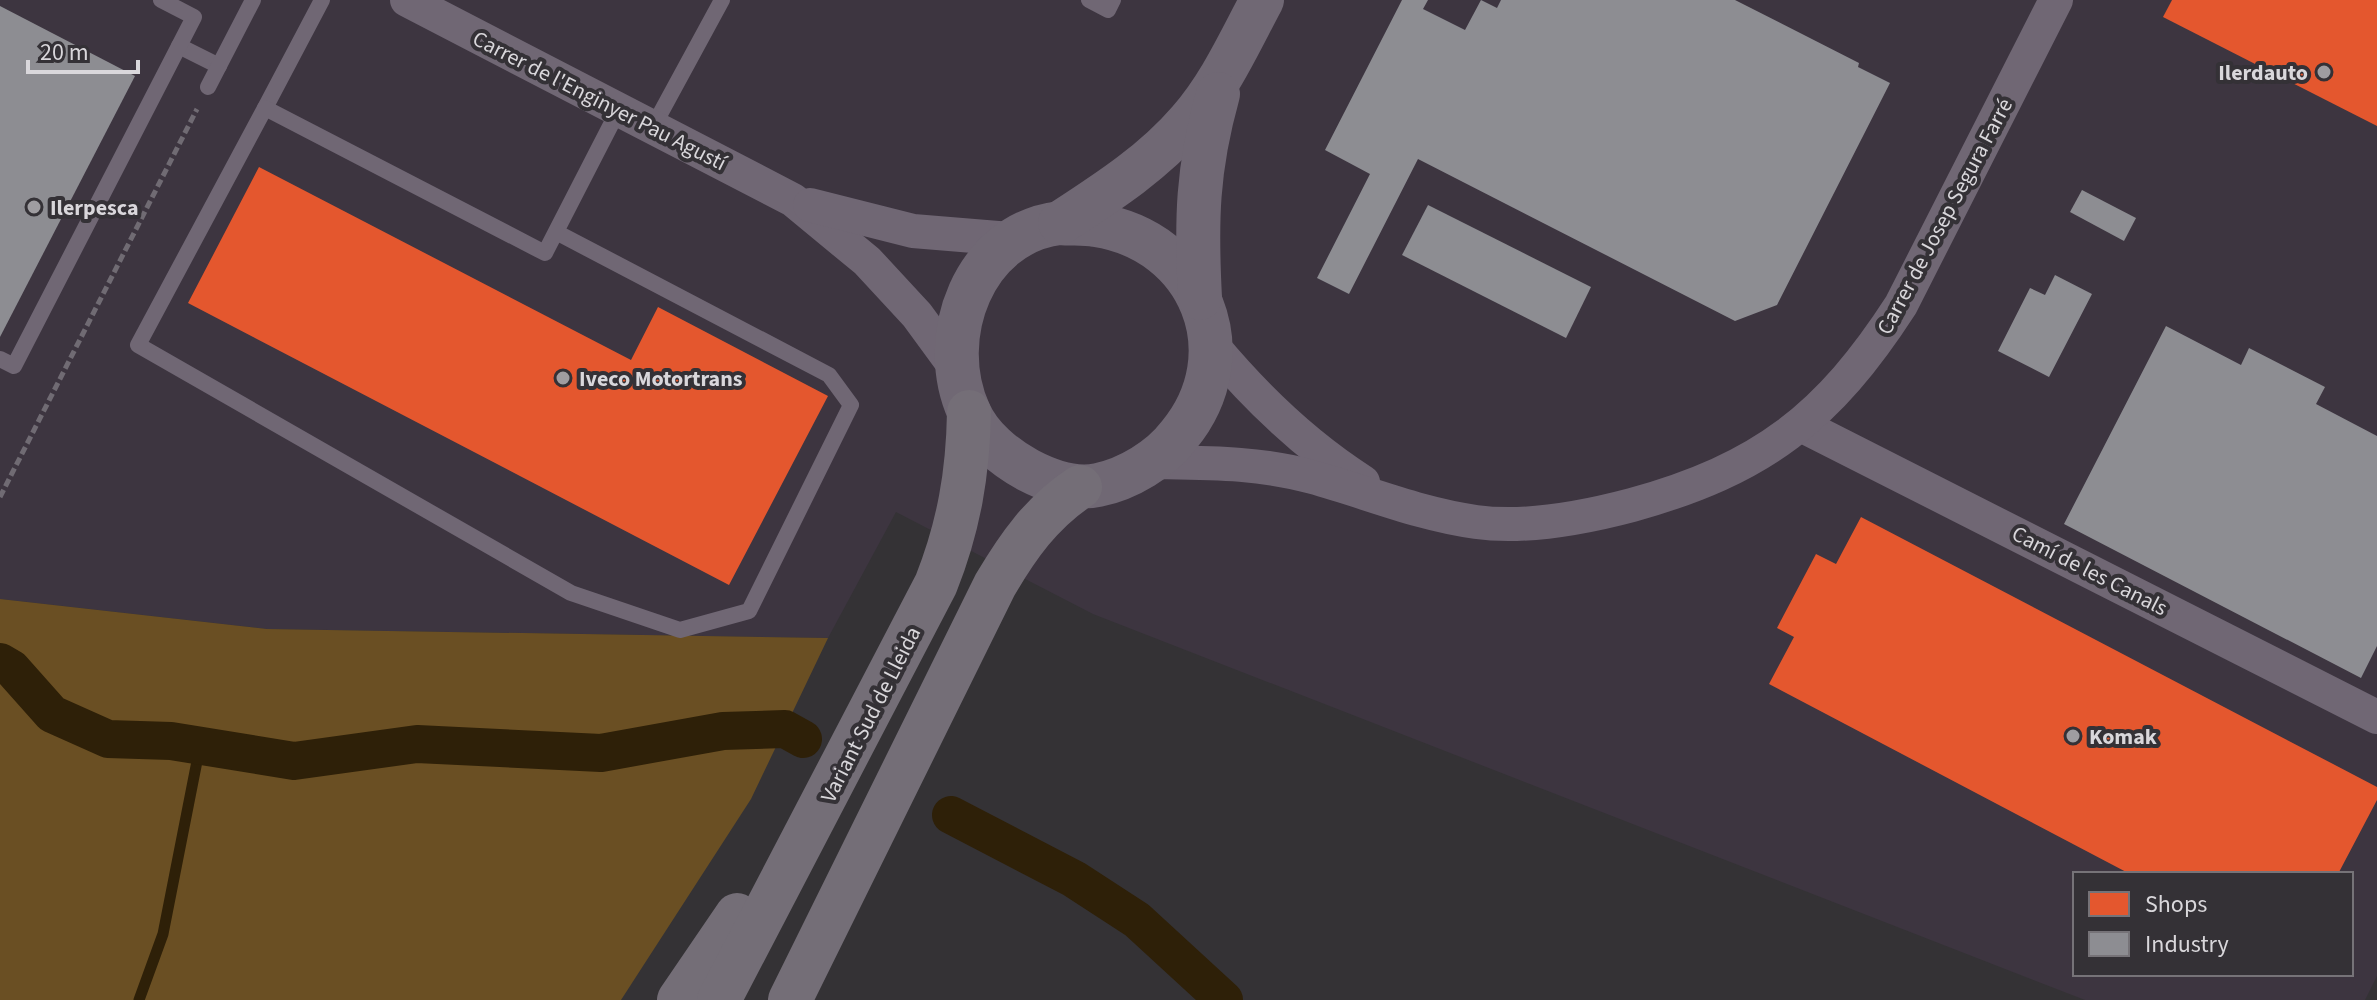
<svg xmlns="http://www.w3.org/2000/svg" width="2377" height="1000" viewBox="0 0 2377 1000" font-family="'Source Sans 3',sans-serif">
<style>
.built{fill:#3d3540;fill-rule:evenodd}
.green{fill:#6a4f23}
.shops{fill:#e4572e}
.industry{fill:#8d8d92}
.lines{fill:none;stroke-linecap:round;stroke-linejoin:round}
.stream{stroke:#2e2008;stroke-width:11}
.canal{stroke:#2e2008;stroke-width:38}
.path{stroke:#706b73;stroke-width:5;stroke-dasharray:8 4;stroke-linecap:butt}
.lane{stroke:#706774;stroke-width:16}
.street{stroke:#706774;stroke-width:34}
.primary{stroke:#706874;stroke-width:44}
.highway{stroke:#746e77;stroke-width:44}
.poi-dot{fill:#9f9da1;stroke:#343136;stroke-width:3}
.labels{text-anchor:middle;stroke-width:8;stroke-linejoin:round;paint-order:stroke}
.poi-label{font-size:22px;font-weight:bold;fill:#d9d7db;stroke:#343136;text-anchor:start}
.street-label{font-size:22px;fill:#d9d7db;stroke:#343136}
</style>
<rect width="100%" height="100%" fill="#343235"/>
<path class="built" d="M0,0H2377V976L2365,1000H2085L1093,614L896,512L828,638L267,629L0,599ZM2075,874H2351V974H2075Z"/>
<polygon class="green" points="0,599 267,629 828,638 751,799 621,1000 0,1000"/>
<g class="shops">
<polygon points="2172,0 2377,0 2377,126 2163,17"/>
<polygon points="259,167 631,360 658,307 828,396 729,585 188,303"/>
<polygon points="1861,517 2377,787 2377,800 2338,874 2130,874 1769,684 1794,637 1777,628 1816,554 1836,564"/>
</g>
<g class="industry">
<polygon points="1402,0 1428,0 1423,9 1465,30 1481,0 1497,8 1501,0 1735,0 1859,63 1858,67 1890,83 1777,305 1735,321 1418,159 1349,294 1317,278 1370,174 1325,150"/>
<polygon points="0,6 135,76 0,337"/>
<polygon points="2082,190 2136,218 2124,241 2070,212"/>
<polygon points="1428,205 1591,287 1566,338 1402,255"/>
<polygon points="2055,275 2092,294 2049,377 1998,351 2030,288 2045,295"/>
<polygon points="2166,326 2241,365 2249,348 2325,387 2316,404 2377,436 2377,646 2361,678 2064,524"/>
</g>
<g class="lines">
<polyline class="stream" points="139,1000 163,934 200,746"/>
<g class="canal">
<polyline points="0,662 12,669 52,714 108,739 171,741 294,761 417,744 601,753 723,731 785,729 803,739"/>
<polyline points="951,815 1074,879 1137,920 1224,1000"/>
</g>
<polyline class="path" points="0,497 197,109"/>
<g class="lane">
<polyline points="1089,0 1108,10 1113,0"/>
<polyline points="179,46 219,66"/>
<polyline points="208,87 253,0"/>
<polyline points="265,108 322,0"/>
<polyline points="653,127 722,0"/>
<polyline points="556,232 829,375 851,405 749,611 680,630 571,593 138,345 265,108 545,253 619,109"/>
<polyline points="0,359 14,366 194,17 161,0"/>
</g>
<g class="street">
<polyline points="407,0 793,200 867,261 917,315 958,371"/>
<polyline points="810,205 913,231 1010,239"/>
<path d="M1212,345C1257,399 1305,445 1363,482"/>
<polyline points="1801,425 2377,717"/>
<path d="M1149,462C1204,463 1259,462 1312,477C1367,492 1418,514 1476,522C1526,529 1583,518 1632,505C1762,469 1828,418 1901,305L2056,0"/>
</g>
<g class="primary">
<path d="M1060,223C1072,224 1085,223 1096,225C1201,241 1246,354 1179,435C1161,459 1128,479 1098,485C1074,490 1049,481 1028,470C1004,457 980,437 969,412C935,337 974,233 1060,223Z"/>
<path d="M1060,223C1106,193 1153,163 1189,121C1220,86 1240,41 1262,0"/>
<path d="M1200,298C1196,221 1197,169 1218,94"/>
</g>
<g class="highway">
<polyline points="679,1000 737,915"/>
<path d="M719,1000L936,584C959,526 968,473 969,412"/>
<path d="M790,1000L995,585C1018,546 1041,513 1080,487"/>
</g>
</g>
<g class="poi-dot">
<circle cx="2324" cy="72" r="8"/>
<circle cx="34" cy="207" r="8"/>
<circle cx="563" cy="378" r="8"/>
<circle cx="2073" cy="736" r="8"/>
</g>
<g class="labels">
<g class="poi-label">
<text x="2308" y="80" text-anchor="end">Ilerdauto</text>
<text x="50" y="215">Ilerpesca</text>
<text x="579" y="386">Iveco Motortrans</text>
<text x="2089" y="744">Komak</text>
</g>
<g class="street-label">
<text transform="translate(600 100) rotate(27)" y="8">Carrer de l'Enginyer Pau Agustí</text>
<text transform="translate(1944 216) rotate(-62)" y="8">Carrer de Josep Segura Farré</text>
<text transform="translate(2090 570) rotate(27)" y="8">Camí de les Canals</text>
<text transform="translate(870 714) rotate(-63)" y="8">Variant Sud de Lleida</text>
</g>
</g>
<rect x="2073" y="872" width="280" height="104" fill="#343136" stroke="#767378" stroke-width="2"/>
<rect x="2089" y="892" width="40" height="24" fill="#e4572e" stroke="#767378" stroke-width="2"/>
<text x="2145" y="912" font-size="24" fill="#d9d7db">Shops</text>
<rect x="2089" y="932" width="40" height="24" fill="#8d8d92" stroke="#767378" stroke-width="2"/>
<text x="2145" y="952" font-size="24" fill="#d9d7db">Industry</text>
<path d="M28 60v12h110v-12" fill="none" stroke="#d9d7db" stroke-width="4"/>
<text x="40" y="60" font-size="24" fill="#d9d7db" stroke="#343136" stroke-width="6" paint-order="stroke">20 m</text>
</svg>
